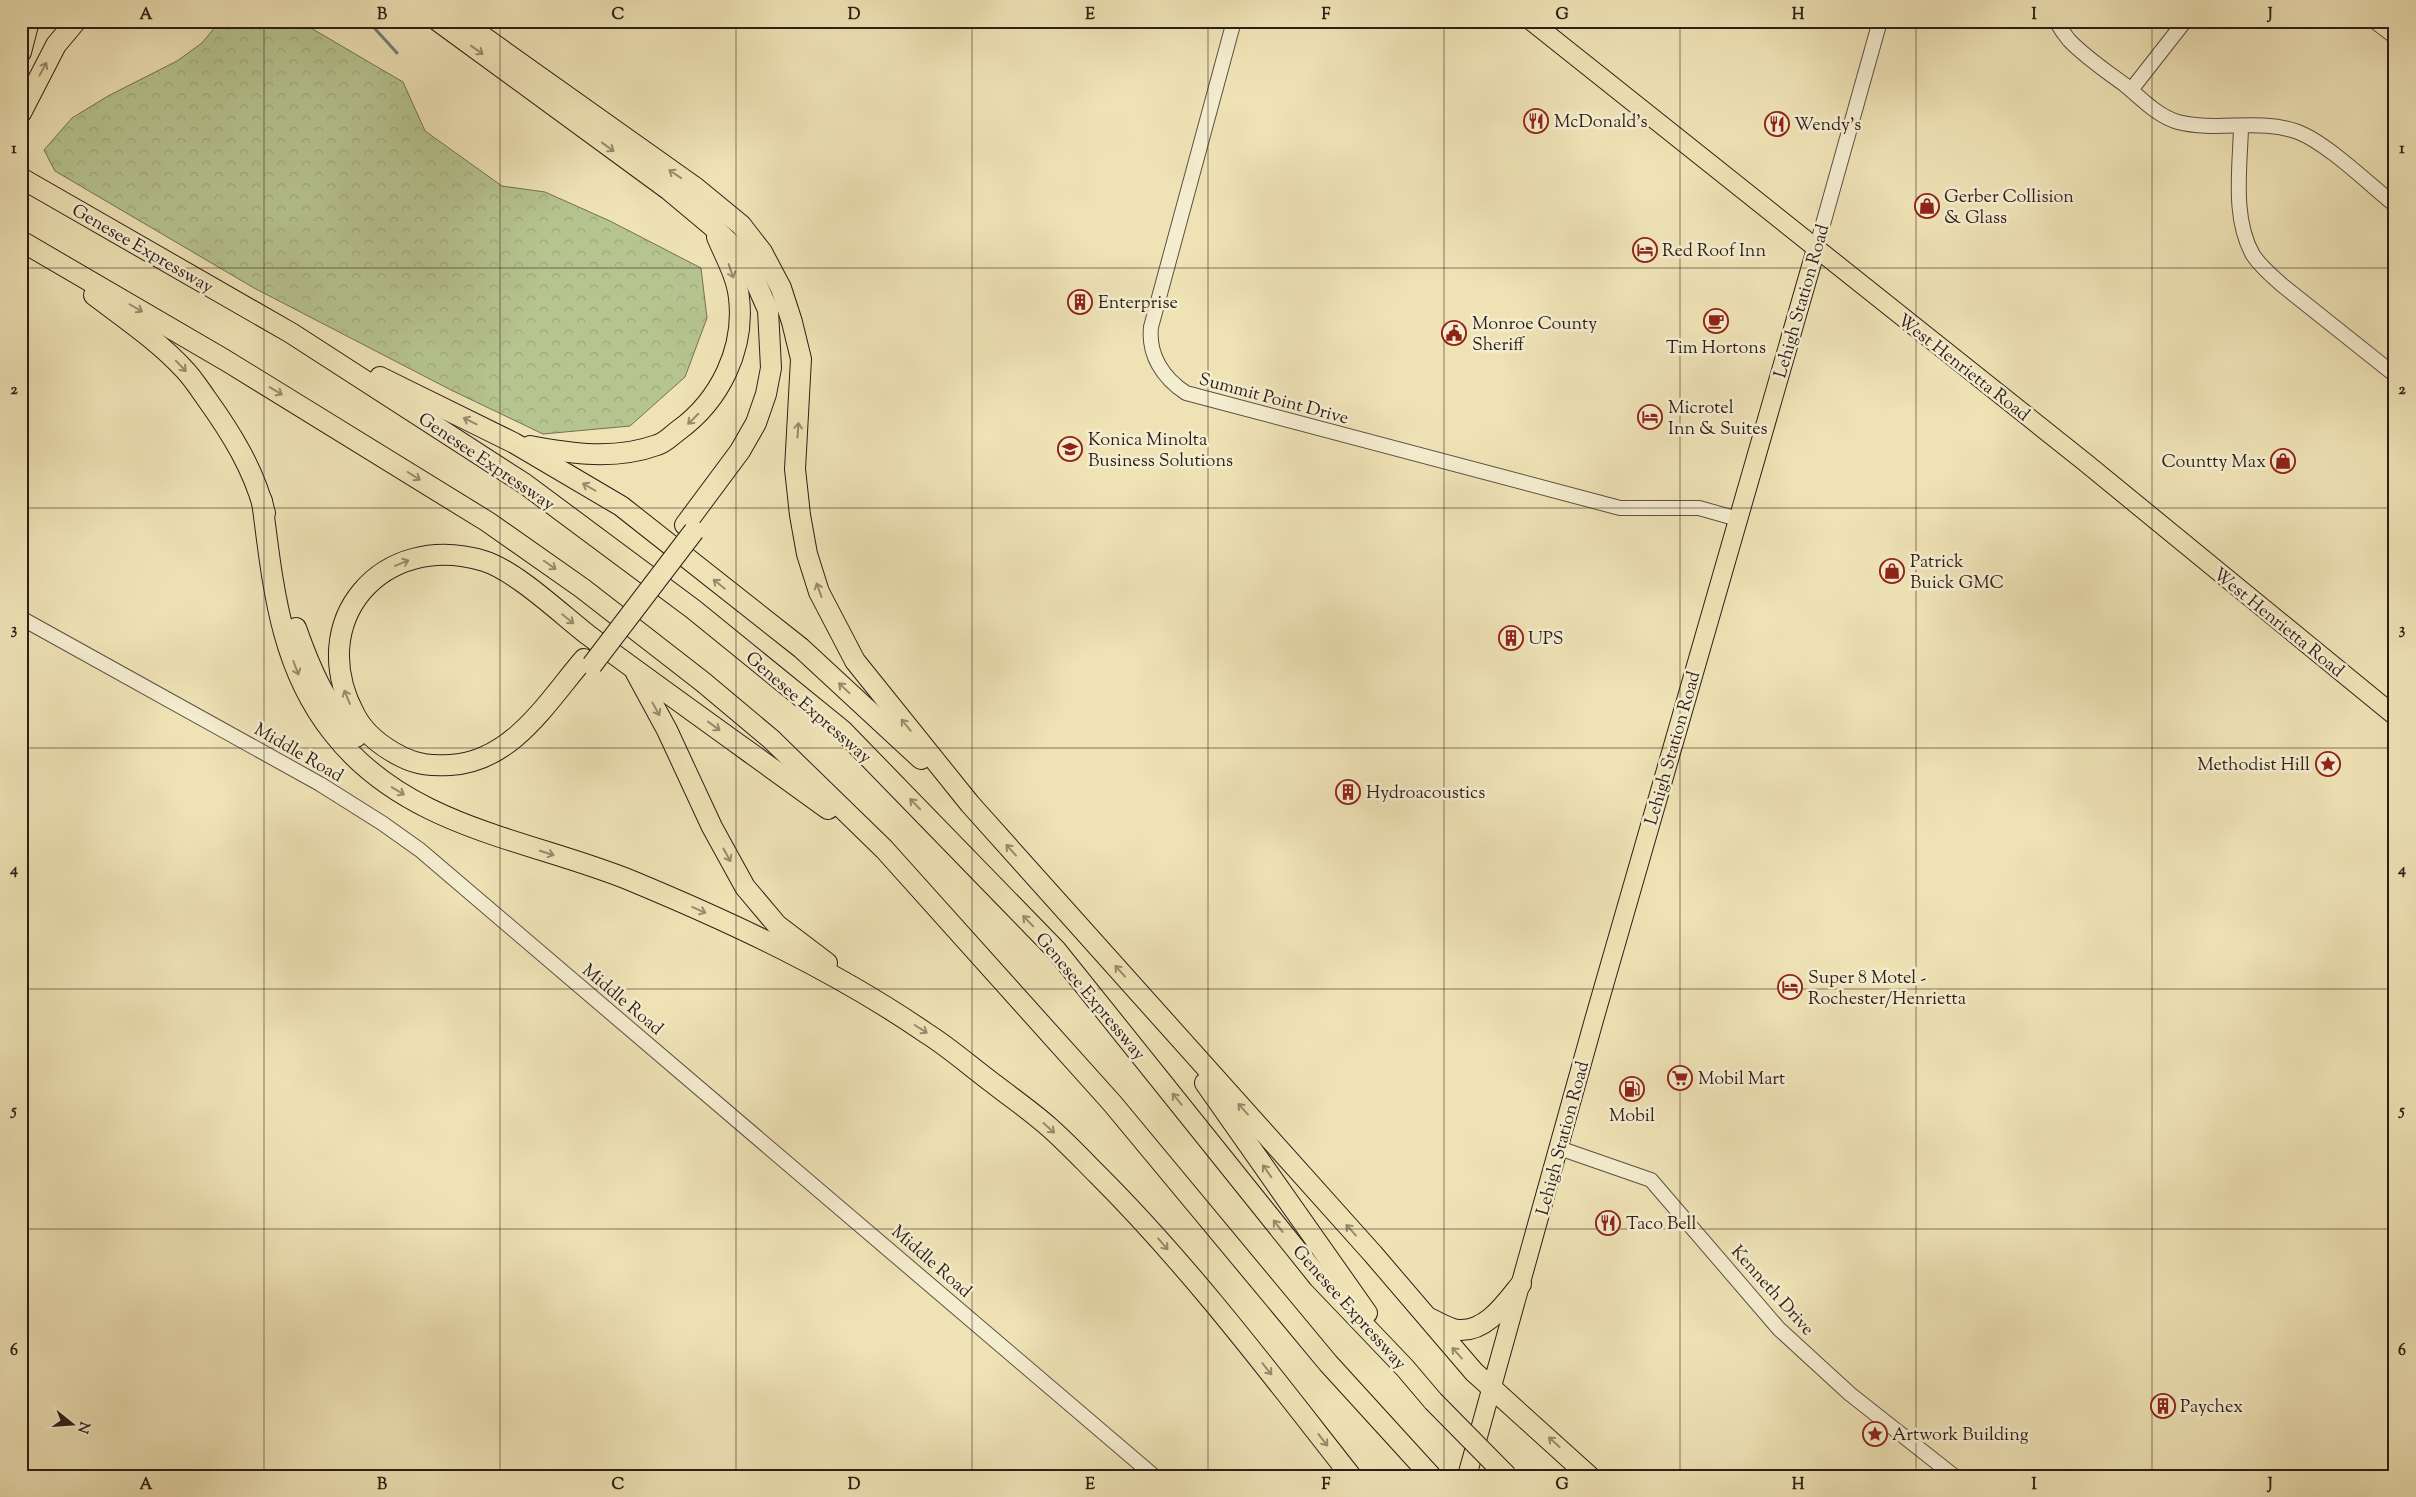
<svg xmlns="http://www.w3.org/2000/svg" width="2416" height="1497" viewBox="0 0 2416 1497" font-family="'Sorts Mill Goudy',serif">
<style>
.forest{fill:url(#forest-crowns);stroke:#717254}
.lines{fill:none;stroke-linecap:round;stroke-linejoin:round}
.stream{stroke:#727d79;stroke-width:3}
.minor-casing{stroke:#5d5040;stroke-width:16}
.major-casing{stroke:#2c1f18;stroke-width:20}
.highway-casing{stroke:#2c1f18;stroke-width:22}
.minor{stroke:#f5edd0;stroke-width:14}
.major{stroke:#efe3b6;stroke-width:18}
.highway{stroke:#efe3b6;stroke-width:20}
.highway-bridge-casing{stroke:#2c1f18;stroke-width:22;stroke-linecap:butt}
.highway-bridge{stroke:#efe3b6;stroke-width:20}
.oneway{stroke:#978b6f}
.grid{fill:none;stroke:#2c1f18;stroke-width:1;stroke-opacity:0.55}
.labels{text-anchor:middle;stroke-width:5;stroke-linejoin:round;paint-order:stroke}
.poi-label{font-size:18px;fill:#2c1f18;stroke:#f5edd0;text-anchor:start}
.street-label{font-size:18px;fill:#2c1f18;stroke:#f5edd0}
.neatline{fill:none;stroke:#2c1f18;stroke-width:2}
.grid-label{font-size:16px;text-anchor:middle;font-weight:bold;fill:#2c1f18}
</style>
<defs>
<pattern id="forest-crowns" width="20" height="18" patternUnits="userSpaceOnUse" patternTransform="scale(1.25)"><rect width="20" height="18" fill="#b6c490"/><path d="M2 6a3 3 0 1 1 6 0M12 15a3 3 0 1 1 6 0" fill="none" stroke="#9da87b"/></pattern>
</defs>
<rect width="100%" height="100%" fill="#efe3b6"/>
<filter id="stains"><feTurbulence type="fractalNoise" baseFrequency=".004" numOctaves="4"/><feColorMatrix values="0 0 0 0 .2 0 0 0 0 .09 0 0 0 0 .02 0 0 0 .5 -.17"/></filter>
<radialGradient id="worn" r=".72"><stop offset=".6" stop-color="#630" stop-opacity="0"/><stop offset="1" stop-color="#630" stop-opacity=".3"/></radialGradient>
<polygon class="forest" points="220,21 299,21 403,82 425,131 502,186 545,192 610,221 701,268 707,318 685,377 630,426 543,434 451,390 254,288 55,171 44,150 72,118 108,96 177,61 202,43"/>
<g class="lines">
<polyline class="stream" points="368,21 397,53"/>
<defs>
<g id="minor">
<path d="M1234,21L1151,327C1148,355 1163,378 1186,393L1620,508H1699L1738,519"/>
<path d="M2056,21C2060,28 2064,34 2069,40C2085,57 2106,71 2125,85C2141,98 2157,116 2178,122C2217,132 2261,118 2298,132C2327,143 2370,185 2395,205"/>
<polyline points="2374,21 2395,37"/>
<polyline points="2131,90 2185,21"/>
<path d="M2241,127C2240,168 2232,218 2253,255C2261,267 2272,276 2282,285L2395,375"/>
<polyline points="1816,249 1880,21"/>
<polyline points="21,618 320,784 382,823 420,850 1154,1476"/>
<polyline points="1559,1148 1651,1180 1779,1329 1850,1394 1954,1476"/>
</g>
<g id="major">
<polyline points="1531,21 2086,463 2395,716"/>
<polyline points="1467,1476 1594,1020 1816,249"/>
</g>
<g id="highway">
<polyline points="438,21 669,190 712,226 741,254 754,278 768,310 771,368 766,394 756,423 740,451 685,525"/>
<polyline points="461,21 696,188 741,225 762,252 781,288 792,322 801,359 795,469 800,515 807,554 819,592 855,661 970,804 1373,1254 1474,1372 1589,1476"/>
<polyline points="21,52 29,21"/>
<polyline points="21,113 56,45 76,21"/>
<polyline points="21,178 291,333 525,484 693,609 842,730 1056,950 1319,1278 1405,1368 1433,1401"/>
<polyline points="21,241 225,360 488,522 582,588 703,682 771,739 884,849 1112,1103 1328,1363 1431,1476"/>
<path d="M94,295C124,318 157,340 183,368C192,377 199,388 206,398C232,434 254,470 265,513"/>
<polyline points="380,377 514,443 621,506 801,648 921,759"/>
<path d="M530,446C572,454 616,460 657,445C665,443 672,435 679,430C720,400 745,349 739,298C737,277 725,256 717,237"/>
<path d="M262,501C273,584 279,665 333,733C407,828 529,839 632,881C733,923 836,971 926,1033C950,1048 971,1067 994,1084C1012,1098 1031,1111 1049,1127C1066,1142 1082,1159 1098,1175C1191,1268 1270,1373 1351,1476"/>
<path d="M296,628C310,668 326,706 356,737"/>
<path d="M584,659C547,702 512,762 450,765C432,766 418,765 402,757C384,748 365,734 355,715C304,621 382,530 484,561C516,571 561,614 588,635C668,694 748,751 828,809"/>
<polyline points="636,673 667,730 712,827 745,887 777,925 827,963"/>
<polyline points="1205,1083 1367,1313"/>
<path d="M1429,1318C1438,1322 1449,1329 1458,1330C1486,1332 1505,1304 1521,1284"/>
</g>
</defs>
<use href="#minor" class="minor-casing"/>
<use href="#major" class="major-casing"/>
<use href="#highway" class="highway-casing"/>
<use href="#minor" class="minor"/>
<use href="#major" class="major"/>
<use href="#highway" class="highway"/>
<defs>
<g id="highway-bridge">
<polyline points="592,665 694,531"/>
<polyline points="1433,1401 1507,1476"/>
</g>
</defs>
<use href="#highway-bridge" class="highway-bridge-casing"/>
<use href="#highway-bridge" class="highway-bridge"/>
</g>
<defs><path id="oneway-shaft" d="M-6 0H5M1.5-3L5.5 0L1.5 3" fill="none" stroke-width="1.6" stroke-linecap="round" stroke-linejoin="round" transform="scale(1.25)"/></defs>
<g class="oneway">
<use href="#oneway-shaft" transform="translate(477 50) rotate(36)"/>
<use href="#oneway-shaft" transform="translate(43 69) rotate(-62)"/>
<use href="#oneway-shaft" transform="translate(608 147) rotate(36)"/>
<use href="#oneway-shaft" transform="translate(675 174) rotate(-146)"/>
<use href="#oneway-shaft" transform="translate(731 271) rotate(71)"/>
<use href="#oneway-shaft" transform="translate(136 308) rotate(30)"/>
<use href="#oneway-shaft" transform="translate(181 366) rotate(46)"/>
<use href="#oneway-shaft" transform="translate(276 391) rotate(31)"/>
<use href="#oneway-shaft" transform="translate(693 419) rotate(135)"/>
<use href="#oneway-shaft" transform="translate(470 421) rotate(-154)"/>
<use href="#oneway-shaft" transform="translate(798 430) rotate(-86)"/>
<use href="#oneway-shaft" transform="translate(414 476) rotate(32)"/>
<use href="#oneway-shaft" transform="translate(589 487) rotate(-150)"/>
<use href="#oneway-shaft" transform="translate(402 563) rotate(-22)"/>
<use href="#oneway-shaft" transform="translate(550 565) rotate(35)"/>
<use href="#oneway-shaft" transform="translate(719 584) rotate(-141)"/>
<use href="#oneway-shaft" transform="translate(819 590) rotate(-110)"/>
<use href="#oneway-shaft" transform="translate(568 619) rotate(39)"/>
<use href="#oneway-shaft" transform="translate(296 668) rotate(69)"/>
<use href="#oneway-shaft" transform="translate(844 688) rotate(-137)"/>
<use href="#oneway-shaft" transform="translate(347 697) rotate(-113)"/>
<use href="#oneway-shaft" transform="translate(656 709) rotate(61)"/>
<use href="#oneway-shaft" transform="translate(906 725) rotate(-129)"/>
<use href="#oneway-shaft" transform="translate(714 726) rotate(36)"/>
<use href="#oneway-shaft" transform="translate(398 791) rotate(31)"/>
<use href="#oneway-shaft" transform="translate(915 804) rotate(-134)"/>
<use href="#oneway-shaft" transform="translate(1011 850) rotate(-132)"/>
<use href="#oneway-shaft" transform="translate(547 853) rotate(18)"/>
<use href="#oneway-shaft" transform="translate(727 855) rotate(61)"/>
<use href="#oneway-shaft" transform="translate(699 910) rotate(24)"/>
<use href="#oneway-shaft" transform="translate(1028 921) rotate(-134)"/>
<use href="#oneway-shaft" transform="translate(1120 971) rotate(-132)"/>
<use href="#oneway-shaft" transform="translate(921 1029) rotate(32)"/>
<use href="#oneway-shaft" transform="translate(1177 1099) rotate(-129)"/>
<use href="#oneway-shaft" transform="translate(1243 1109) rotate(-132)"/>
<use href="#oneway-shaft" transform="translate(1049 1128) rotate(42)"/>
<use href="#oneway-shaft" transform="translate(1267 1171) rotate(-125)"/>
<use href="#oneway-shaft" transform="translate(1278 1226) rotate(-128)"/>
<use href="#oneway-shaft" transform="translate(1351 1230) rotate(-132)"/>
<use href="#oneway-shaft" transform="translate(1163 1244) rotate(49)"/>
<use href="#oneway-shaft" transform="translate(1457 1353) rotate(-132)"/>
<use href="#oneway-shaft" transform="translate(1267 1369) rotate(51)"/>
<use href="#oneway-shaft" transform="translate(1323 1440) rotate(52)"/>
<use href="#oneway-shaft" transform="translate(1554 1442) rotate(-138)"/>
</g>
<path class="grid" d="M264,21V1476M500,21V1476M736,21V1476M972,21V1476M1208,21V1476M1444,21V1476M1680,21V1476M1916,21V1476M2152,21V1476M21,268H2395M21,508H2395M21,748H2395M21,989H2395M21,1229H2395"/>
<defs>
<symbol id="restaurant-ring" viewBox="-11 -11 22 22"><circle r="9.5" fill="#f5edd0" stroke="#8f2418" stroke-width="1.5"/><path d="M-5-6h1v4h1v-4h1v4h1v-4h1v5L-1.5 .5V6h-2V.5L-5-1ZM5-6V6H3V1.5H1.5Q1.5-4 5-6Z" fill="#8f2418"/></symbol>
<symbol id="shop-ring" viewBox="-11 -11 22 22"><circle r="9.5" fill="#f5edd0" stroke="#8f2418" stroke-width="1.5"/><path d="M-5-2.5h2.3a2.7 3.5 0 0 1 5.4 0H5L5.5 6h-11ZM-1.5-2.5h3a1.5 2.3 0 0 0-3 0Z" fill="#8f2418"/></symbol>
<symbol id="hotel-ring" viewBox="-11 -11 22 22"><circle r="9.5" fill="#f5edd0" stroke="#8f2418" stroke-width="1.5"/><path d="M-6-4.5h1.5V1H6V5H4.5V3h-9V5H-6ZM-4 0a1.8 1.8 0 1 1 3.6 0ZM.5 0V-2.5h3Q6-2.5 6 0Z" fill="#8f2418"/></symbol>
<symbol id="building-ring" viewBox="-11 -11 22 22"><circle r="9.5" fill="#f5edd0" stroke="#8f2418" stroke-width="1.5"/><path d="M-4-6H4V6H1V3H-1V6H-4ZM-2.5-4.3h1.7v1.8h-1.7ZM.8-4.3h1.7v1.8H.8ZM-2.5-1h1.7V.8h-1.7ZM.8-1h1.7V.8H.8Z" fill="#8f2418"/></symbol>
<symbol id="cafe-ring" viewBox="-11 -11 22 22"><circle r="9.5" fill="#f5edd0" stroke="#8f2418" stroke-width="1.5"/><path d="M-5.5-4.5H6V0H3Q3 3.5 0 3.5H-2.5Q-5.5 3.5-5.5 0ZM3-3.2v2h1.7v-2ZM-6 4.5H4V6H-6Z" fill="#8f2418"/></symbol>
<symbol id="civic-ring" viewBox="-11 -11 22 22"><circle r="9.5" fill="#f5edd0" stroke="#8f2418" stroke-width="1.5"/><path d="M-.6-6.5H3V-4.5H.6V-3L4-1V1h2V6H-6V1h2V-1L-.6-3ZM-1.2 2.5V6h2.4V2.5Z" fill="#8f2418"/></symbol>
<symbol id="university-ring" viewBox="-11 -11 22 22"><circle r="9.5" fill="#f5edd0" stroke="#8f2418" stroke-width="1.5"/><path d="M0-5L7-2L0 1L-7-2ZM-4 1L0 2.5L4 1V4Q0 6-4 4Z" fill="#8f2418"/></symbol>
<symbol id="sight-ring" viewBox="-11 -11 22 22"><circle r="9.5" fill="#f5edd0" stroke="#8f2418" stroke-width="1.5"/><path d="M0-6L1.8-2.2L6-1.7L2.9 1.2L3.7 5.4L0 3.3L-3.7 5.4L-2.9 1.2L-6-1.7L-1.8-2.2Z" fill="#8f2418"/></symbol>
<symbol id="supermarket-ring" viewBox="-11 -11 22 22"><circle r="9.5" fill="#f5edd0" stroke="#8f2418" stroke-width="1.5"/><path d="M-6-5.5h2.5l.6 2H6L4.5 2H-2.5L-4.4-4H-6ZM-1.5 3.2a1.3 1.3 0 1 0 .1 0ZM3 3.2a1.3 1.3 0 1 0 .1 0Z" fill="#8f2418"/></symbol>
<symbol id="fuel-ring" viewBox="-11 -11 22 22"><circle r="9.5" fill="#f5edd0" stroke="#8f2418" stroke-width="1.5"/><path d="M-5.5-6h7V0h2V4h1.3V-2.5L3-4.5l.8-.8L6-3V5H2.5V1h-1V6h-7ZM-4.2-4.7v3.2H.2V-4.7Z" fill="#8f2418"/></symbol>
</defs>
<g fill-rule="evenodd">
<use href="#restaurant-ring" x="1522" y="107" width="28" height="28"/>
<use href="#restaurant-ring" x="1763" y="110" width="28" height="28"/>
<use href="#shop-ring" x="1913" y="192" width="28" height="28"/>
<use href="#hotel-ring" x="1631" y="236" width="28" height="28"/>
<use href="#building-ring" x="1066" y="288" width="28" height="28"/>
<use href="#cafe-ring" x="1702" y="307" width="28" height="28"/>
<use href="#civic-ring" x="1440" y="319" width="28" height="28"/>
<use href="#hotel-ring" x="1636" y="403" width="28" height="28"/>
<use href="#university-ring" x="1056" y="435" width="28" height="28"/>
<use href="#shop-ring" x="2269" y="447" width="28" height="28"/>
<use href="#shop-ring" x="1878" y="557" width="28" height="28"/>
<use href="#building-ring" x="1497" y="624" width="28" height="28"/>
<use href="#sight-ring" x="2314" y="750" width="28" height="28"/>
<use href="#building-ring" x="1334" y="778" width="28" height="28"/>
<use href="#hotel-ring" x="1776" y="973" width="28" height="28"/>
<use href="#supermarket-ring" x="1666" y="1064" width="28" height="28"/>
<use href="#fuel-ring" x="1618" y="1075" width="28" height="28"/>
<use href="#restaurant-ring" x="1594" y="1209" width="28" height="28"/>
<use href="#building-ring" x="2149" y="1392" width="28" height="28"/>
<use href="#sight-ring" x="1861" y="1420" width="28" height="28"/>
</g>
<g class="labels">
<g class="poi-label">
<text x="1554" y="127">McDonald's</text>
<text x="1794" y="130">Wendy's</text>
<text x="1944" y="202">Gerber Collision<tspan x="1944" dy="21">&amp; Glass</tspan></text>
<text x="1662" y="256">Red Roof Inn</text>
<text x="1098" y="308">Enterprise</text>
<text x="1472" y="329">Monroe County<tspan x="1472" dy="21">Sheriff</tspan></text>
<text x="1716" y="353" text-anchor="middle">Tim Hortons</text>
<text x="1668" y="413">Microtel<tspan x="1668" dy="21">Inn &amp; Suites</tspan></text>
<text x="1088" y="445">Konica Minolta<tspan x="1088" dy="21">Business Solutions</tspan></text>
<text x="2266" y="467" text-anchor="end">Countty Max</text>
<text x="1910" y="567">Patrick<tspan x="1910" dy="21">Buick GMC</tspan></text>
<text x="1528" y="644">UPS</text>
<text x="2310" y="770" text-anchor="end">Methodist Hill</text>
<text x="1366" y="798">Hydroacoustics</text>
<text x="1808" y="983">Super 8 Motel -<tspan x="1808" dy="21">Rochester/Henrietta</tspan></text>
<text x="1698" y="1084">Mobil Mart</text>
<text x="1632" y="1121" text-anchor="middle">Mobil</text>
<text x="1626" y="1229">Taco Bell</text>
<text x="2180" y="1412">Paychex</text>
<text x="1892" y="1440">Artwork Building</text>
</g>
<g class="street-label">
<text transform="translate(143 248) rotate(30)" y="6">Genesee Expressway</text>
<text transform="translate(1801 301) rotate(-74)" y="6">Lehigh Station Road</text>
<text transform="translate(1964 367) rotate(38)" y="6">West Henrietta Road</text>
<text transform="translate(1274 398) rotate(15)" y="6">Summit Point Drive</text>
<text transform="translate(487 461) rotate(34)" y="6">Genesee Expressway</text>
<text transform="translate(2279 622) rotate(39)" y="6">West Henrietta Road</text>
<text transform="translate(809 707) rotate(41)" y="6">Genesee Expressway</text>
<text transform="translate(1672 748) rotate(-74)" y="6">Lehigh Station Road</text>
<text transform="translate(299 752) rotate(30)" y="6">Middle Road</text>
<text transform="translate(1091 996) rotate(50)" y="6">Genesee Expressway</text>
<text transform="translate(623 999) rotate(40)" y="6">Middle Road</text>
<text transform="translate(1562 1138) rotate(-75)" y="6">Lehigh Station Road</text>
<text transform="translate(932 1261) rotate(41)" y="6">Middle Road</text>
<text transform="translate(1773 1290) rotate(48)" y="6">Kenneth Drive</text>
<text transform="translate(1350 1307) rotate(48)" y="6">Genesee Expressway</text>
</g>
</g>
<rect width="2416" height="1497" fill="none" stroke="#efe3b6" stroke-width="55"/>
<g transform="translate(72 1424) rotate(107)" stroke="#f5edd0" stroke-width="4" paint-order="stroke">
<path d="M0-4L9 19L0 12L-9 19Z" fill="#2c1f18"/>
<text y="-8" font-size="14" font-weight="bold" text-anchor="middle" fill="#2c1f18">N</text>
</g>
<rect x="28" y="28" width="2360" height="1442" class="neatline"/>
<g class="grid-label">
<text x="146" y="19">A</text>
<text x="382" y="19">B</text>
<text x="618" y="19">C</text>
<text x="854" y="19">D</text>
<text x="1090" y="19">E</text>
<text x="1326" y="19">F</text>
<text x="1562" y="19">G</text>
<text x="1798" y="19">H</text>
<text x="2034" y="19">I</text>
<text x="2270" y="19">J</text>
<text x="14" y="153">1</text>
<text x="2402" y="153">1</text>
<text x="14" y="394">2</text>
<text x="2402" y="394">2</text>
<text x="14" y="634">3</text>
<text x="2402" y="634">3</text>
<text x="14" y="874">4</text>
<text x="2402" y="874">4</text>
<text x="14" y="1115">5</text>
<text x="2402" y="1115">5</text>
<text x="14" y="1355">6</text>
<text x="2402" y="1355">6</text>
<text x="146" y="1489">A</text>
<text x="382" y="1489">B</text>
<text x="618" y="1489">C</text>
<text x="854" y="1489">D</text>
<text x="1090" y="1489">E</text>
<text x="1326" y="1489">F</text>
<text x="1562" y="1489">G</text>
<text x="1798" y="1489">H</text>
<text x="2034" y="1489">I</text>
<text x="2270" y="1489">J</text>
</g>
<rect width="100%" height="100%" filter="url(#stains)"/>
<rect width="100%" height="100%" fill="url(#worn)"/>
</svg>
